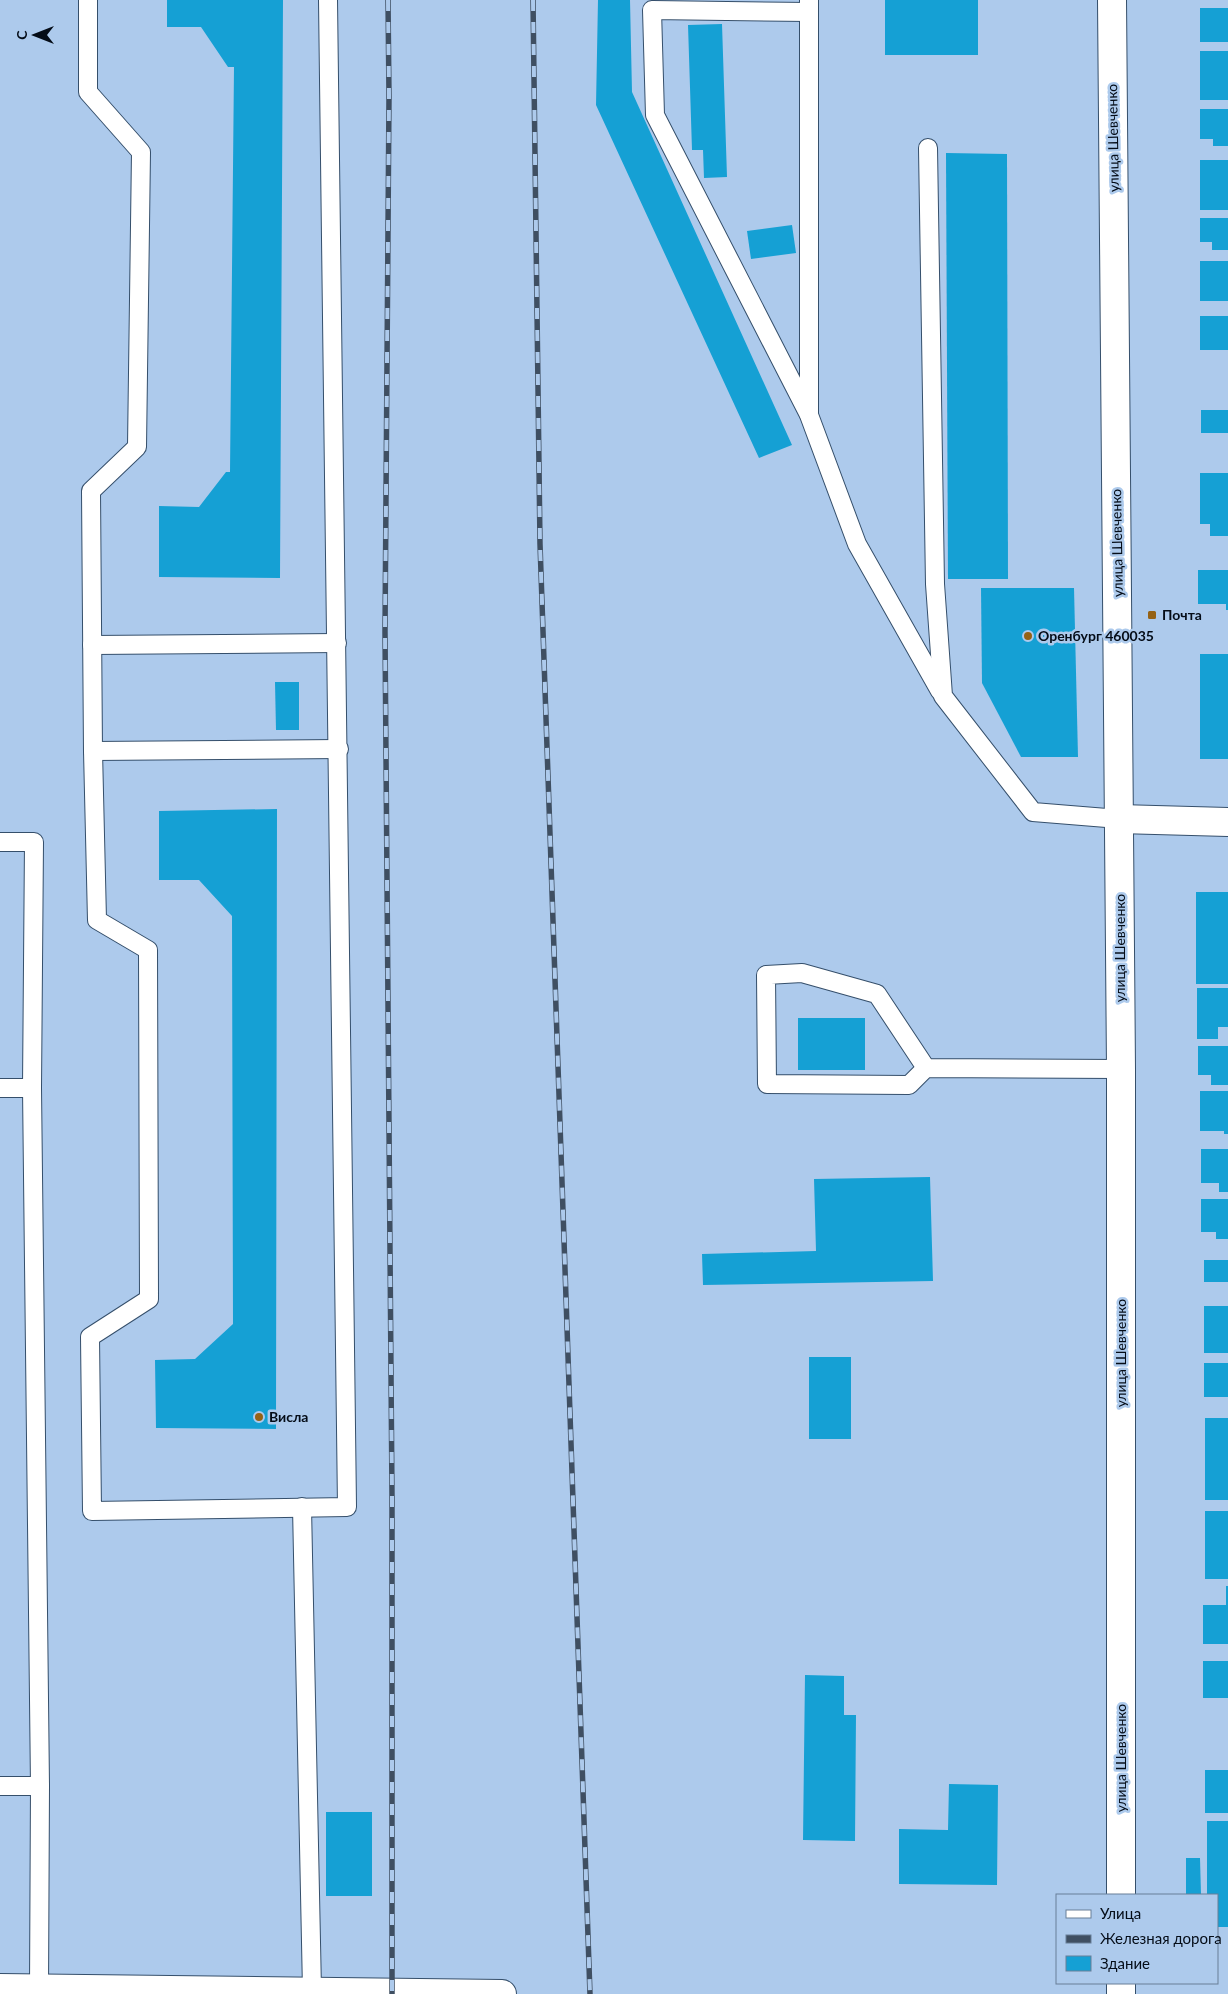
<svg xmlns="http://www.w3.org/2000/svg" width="1228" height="1994" viewBox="0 0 1228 1994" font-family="Lato,sans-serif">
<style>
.building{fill:#15a0d4}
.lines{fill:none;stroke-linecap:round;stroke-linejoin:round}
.lane-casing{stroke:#354f6b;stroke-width:20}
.street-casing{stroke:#354f6b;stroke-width:30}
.secondary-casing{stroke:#354f6b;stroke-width:30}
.lane{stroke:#fff;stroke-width:18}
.street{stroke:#fff;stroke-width:28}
.secondary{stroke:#fff;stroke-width:28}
.rail-casing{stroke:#3f4f62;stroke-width:5.5}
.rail{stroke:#adcaec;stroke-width:4;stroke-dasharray:11;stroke-linecap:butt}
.poi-dot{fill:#956215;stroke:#adcaec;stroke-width:2}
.labels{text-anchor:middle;stroke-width:5;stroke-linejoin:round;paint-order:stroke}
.street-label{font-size:14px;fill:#040c17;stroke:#adcaec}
.poi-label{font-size:14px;font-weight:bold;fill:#040c17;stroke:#adcaec;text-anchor:start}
</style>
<rect width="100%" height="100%" fill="#adcaec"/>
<g class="building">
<polygon points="167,0 283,0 280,578 159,577 159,506 199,507 226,472 230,472 234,67 228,67 201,27 167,27"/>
<polygon points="598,0 630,0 632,92 792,445 759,458 596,105"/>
<rect x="885" y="0" width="93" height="55"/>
<rect x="1200" y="8" width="28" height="34"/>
<polygon points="722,24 727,177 704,178 703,150 692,150 688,25"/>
<rect x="1200" y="51" width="28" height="49"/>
<polygon points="1200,109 1228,109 1228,146 1213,146 1213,139 1200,139"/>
<polygon points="946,153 1007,154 1008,579 948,579"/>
<rect x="1200" y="160" width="28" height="50"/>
<polygon points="1200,218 1228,218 1228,250 1212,250 1212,242 1200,242"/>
<polygon points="792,225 796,253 751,259 747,231"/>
<rect x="1200" y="261" width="28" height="40"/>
<rect x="1200" y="316" width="28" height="34"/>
<rect x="1201" y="410" width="27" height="23"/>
<polygon points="1200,473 1228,473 1228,536 1210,536 1210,524 1200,524"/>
<polygon points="1198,570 1228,570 1228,610 1226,610 1226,604 1198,604"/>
<polygon points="981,588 1074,588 1078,757 1021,757 982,683"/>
<rect x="1200" y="654" width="28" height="105"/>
<polygon points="275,682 299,682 299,730 276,730"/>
<polygon points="277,809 276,1429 156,1428 155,1360 195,1359 233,1324 232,916 199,880 159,880 159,811"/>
<rect x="1196" y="892" width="32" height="92"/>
<polygon points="1197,988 1228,988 1228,1027 1218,1027 1218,1039 1197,1039"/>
<rect x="798" y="1018" width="67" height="52"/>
<polygon points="1198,1046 1228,1046 1228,1085 1211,1085 1211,1075 1198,1075"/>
<polygon points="1200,1091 1228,1091 1228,1134 1224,1134 1224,1131 1200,1131"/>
<polygon points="1201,1149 1228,1149 1228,1192 1219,1192 1219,1183 1201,1183"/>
<polygon points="930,1177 933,1281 703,1285 702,1254 816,1251 814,1179"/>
<polygon points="1201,1199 1228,1199 1228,1239 1216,1239 1216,1232 1201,1232"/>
<rect x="1204" y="1260" width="24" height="22"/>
<rect x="1204" y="1306" width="24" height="47"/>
<rect x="809" y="1357" width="42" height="82"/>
<rect x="1204" y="1363" width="24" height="34"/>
<rect x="1205" y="1418" width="23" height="82"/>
<rect x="1205" y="1511" width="23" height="68"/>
<polygon points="1226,1586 1228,1586 1228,1644 1203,1644 1203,1605 1226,1605"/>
<rect x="1203" y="1661" width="25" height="37"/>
<polygon points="805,1675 844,1676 844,1715 856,1715 855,1841 803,1840"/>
<rect x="1205" y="1770" width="23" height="43"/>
<polygon points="949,1784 998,1785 997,1885 899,1884 899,1829 948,1830"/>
<rect x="326" y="1812" width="46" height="84"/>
<polygon points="1207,1821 1228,1821 1228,1927 1217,1927 1217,1895 1207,1895"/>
<polygon points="1186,1858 1200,1858 1201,1895 1186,1895"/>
</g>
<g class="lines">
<defs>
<g id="lane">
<polyline points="88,0 88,92 141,152 137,447 91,491 93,751 97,920 148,950 149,1299 90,1337 92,1511 347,1507 328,0"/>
<polyline points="809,0 809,415 857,544 940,691"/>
<polyline points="928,148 935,584 943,696 1033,812 1119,819"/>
<polyline points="808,413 655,115 652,10 809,12"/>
<polyline points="92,645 337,643"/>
<polyline points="93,751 339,749"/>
<polyline points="0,842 34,842 32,1088 0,1088"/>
<polyline points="926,1068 909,1085 767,1084 766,975 802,973 877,994 926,1068 1121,1069"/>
<polyline points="32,1088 40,1786 39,1988"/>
<polyline points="302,1507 312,1990"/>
<polyline points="0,1786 40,1786"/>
</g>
<polyline id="street" points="1119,819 1228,822"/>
<g id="secondary">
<polyline points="1112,0 1121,1069 1121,1895"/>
<polyline points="1121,1983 1121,1994"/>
<polyline points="0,1988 502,1994"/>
</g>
</defs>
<use href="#lane" class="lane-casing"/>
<use href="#street" class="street-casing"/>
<use href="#secondary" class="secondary-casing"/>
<use href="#lane" class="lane"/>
<use href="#street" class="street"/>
<use href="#secondary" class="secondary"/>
<defs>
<g id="rail">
<polyline points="388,0 389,96 385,632 392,1496 392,1994"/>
<polyline points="533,0 540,544 590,1994"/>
</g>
</defs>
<use href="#rail" class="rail-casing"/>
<use href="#rail" class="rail"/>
</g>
<g class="poi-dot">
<rect x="1147" y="610" width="10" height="10" rx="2.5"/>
<circle cx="1028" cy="636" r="5"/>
<circle cx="259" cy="1417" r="5"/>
</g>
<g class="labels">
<g class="street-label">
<text transform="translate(1113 138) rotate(-91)" y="5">улица Шевченко</text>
<text transform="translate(1117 543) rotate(-91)" y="5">улица Шевченко</text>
<text transform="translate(1120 948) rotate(-90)" y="5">улица Шевченко</text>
<text transform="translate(1121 1353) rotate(-90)" y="5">улица Шевченко</text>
<text transform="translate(1121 1758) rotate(-90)" y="5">улица Шевченко</text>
</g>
<g class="poi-label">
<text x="1162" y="620">Почта</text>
<text x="1038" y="641">Оренбург 460035</text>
<text x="269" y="1422">Висла</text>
</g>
</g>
<rect x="1056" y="1894" width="162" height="90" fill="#adcaec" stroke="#697e97"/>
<rect x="1066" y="1910" width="25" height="8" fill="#ffffff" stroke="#697e97"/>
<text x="1100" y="1919" font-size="15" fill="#040c17">Улица</text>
<rect x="1066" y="1935" width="25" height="8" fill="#3f4f62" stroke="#697e97"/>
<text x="1100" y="1944" font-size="15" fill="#040c17">Железная дорога</text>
<rect x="1066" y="1956" width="25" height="15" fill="#15a0d4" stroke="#697e97"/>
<text x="1100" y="1969" font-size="15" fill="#040c17">Здание</text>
<g transform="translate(35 35) rotate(270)" stroke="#adcaec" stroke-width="4" paint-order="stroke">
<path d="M0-4L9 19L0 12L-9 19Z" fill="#040c17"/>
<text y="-8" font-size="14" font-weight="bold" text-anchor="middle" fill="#040c17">С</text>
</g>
</svg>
